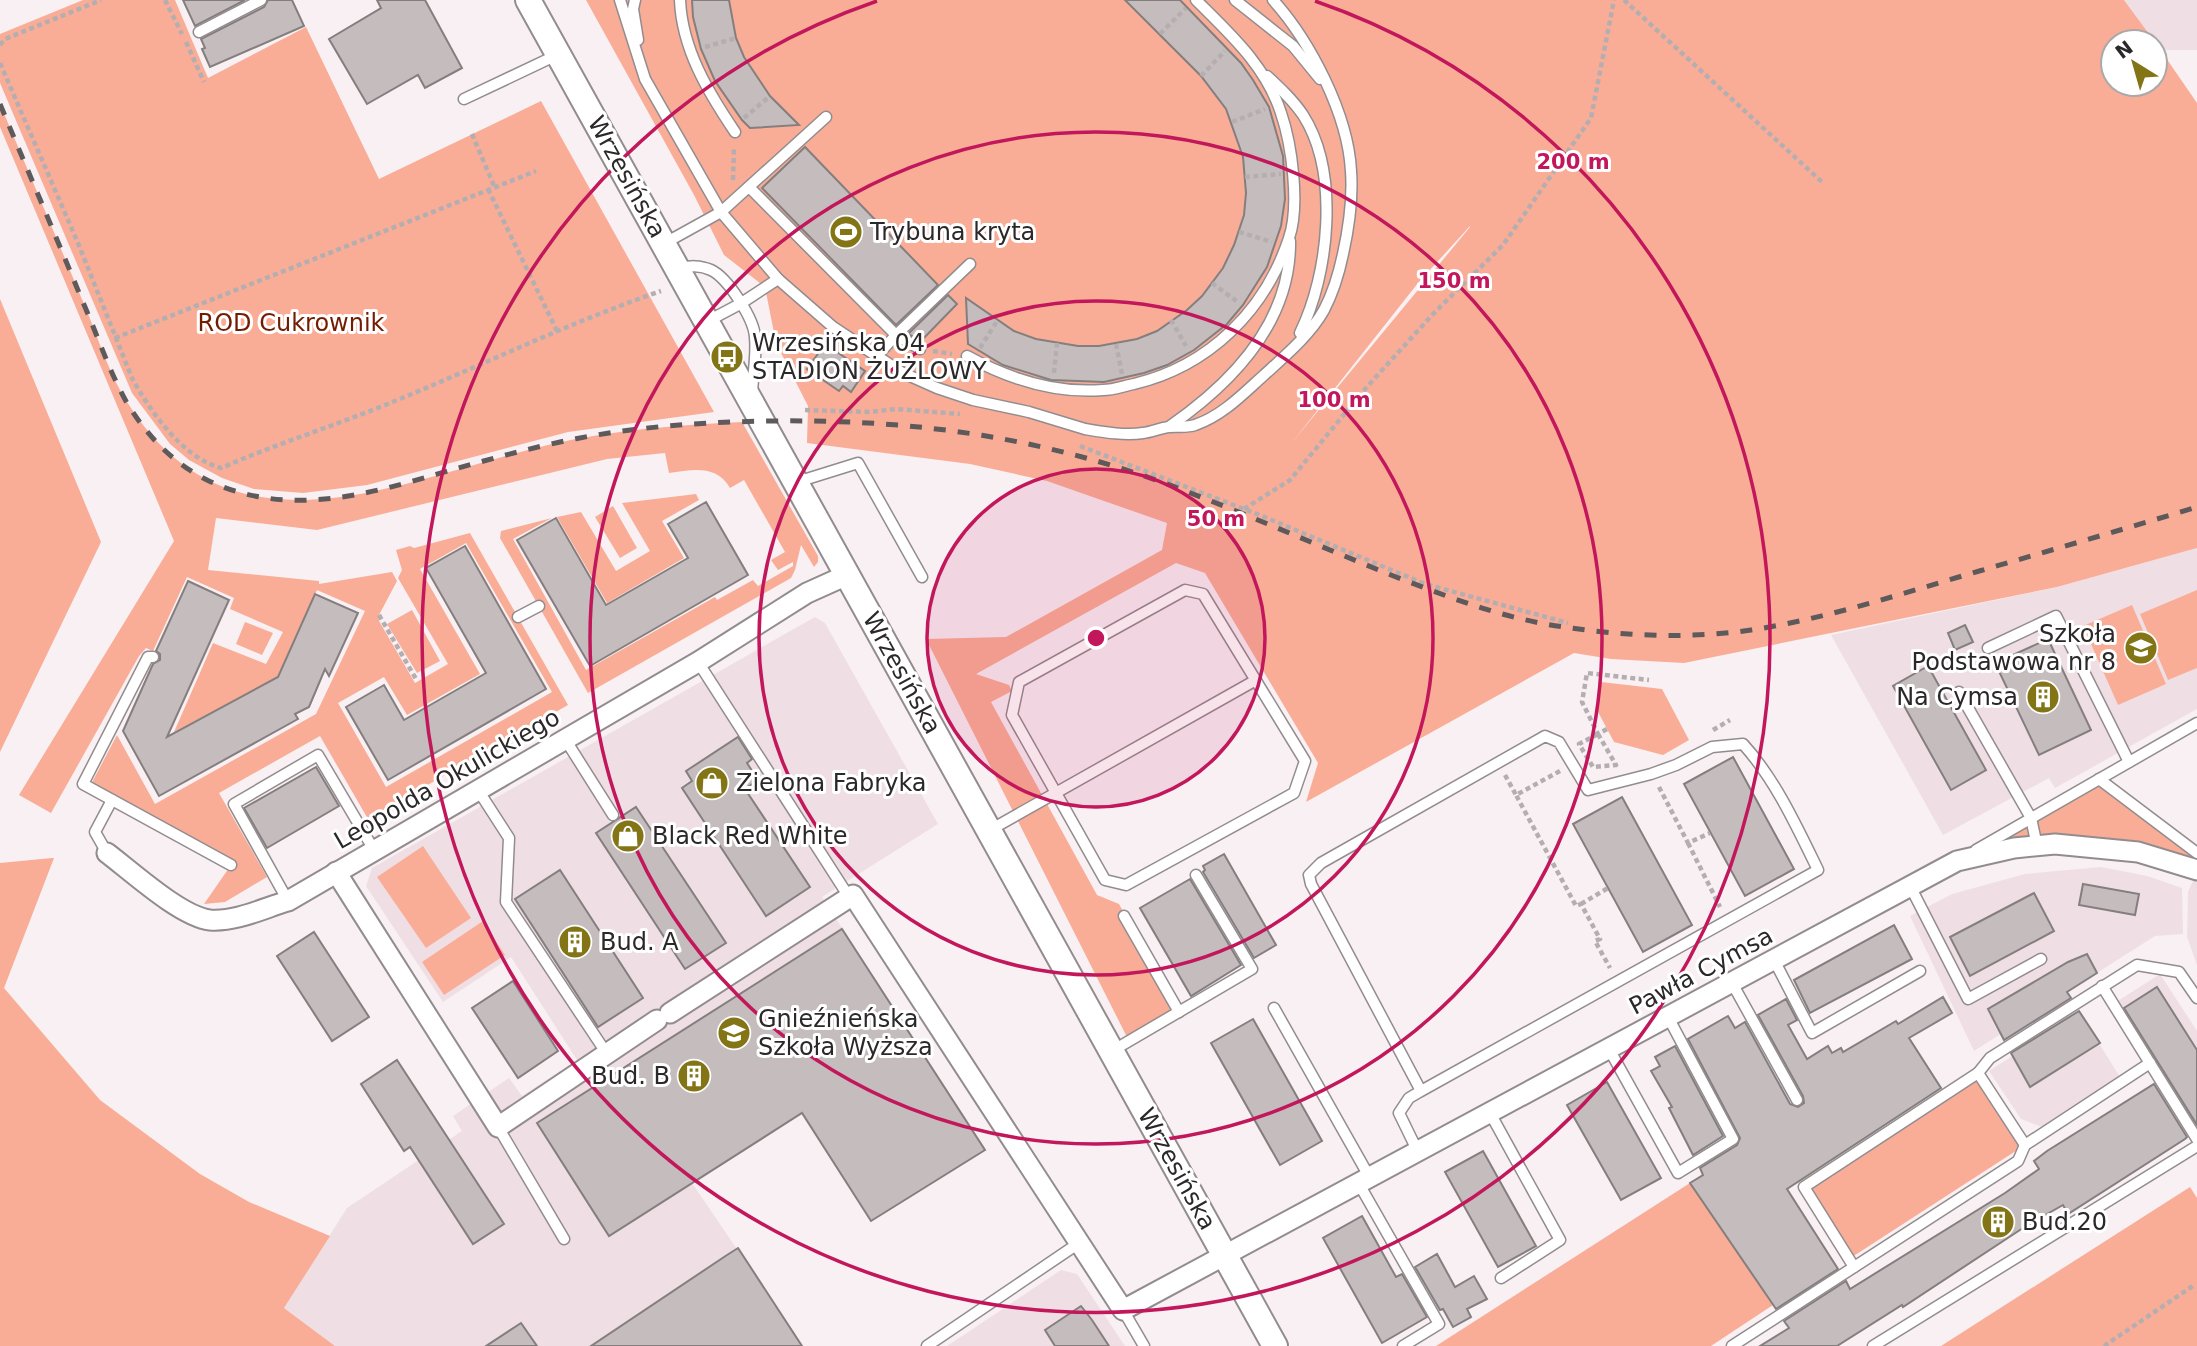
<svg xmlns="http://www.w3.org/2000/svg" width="2197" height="1346" viewBox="0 0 2197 1346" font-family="'DejaVu Sans',sans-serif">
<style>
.built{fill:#efdfe4}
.green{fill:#f9ad97;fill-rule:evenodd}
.building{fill:#c5bdbd;stroke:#857e7e;stroke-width:2}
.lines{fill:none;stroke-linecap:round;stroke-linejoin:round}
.service-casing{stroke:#938c8f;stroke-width:13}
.minor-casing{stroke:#938c8f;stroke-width:23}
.tertiary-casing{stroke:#938c8f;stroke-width:28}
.path{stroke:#b5aeb1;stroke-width:4.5;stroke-dasharray:5 3.5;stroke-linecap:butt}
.service{stroke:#fff;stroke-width:10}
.minor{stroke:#fff;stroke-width:19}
.tertiary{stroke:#fff;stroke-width:24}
.rail{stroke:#5e5a5b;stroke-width:5;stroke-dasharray:12 12;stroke-linecap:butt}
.ring{fill:none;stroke:#c2185b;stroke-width:3.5}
.labels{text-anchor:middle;stroke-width:6;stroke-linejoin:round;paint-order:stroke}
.street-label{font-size:24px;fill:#2b2829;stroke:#fff}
.poi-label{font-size:24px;fill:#2b2829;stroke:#fff;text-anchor:start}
.park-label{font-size:24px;fill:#721d01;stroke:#fff}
.centre{fill:#c2185b;stroke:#fff;stroke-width:3.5}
.ring-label{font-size:21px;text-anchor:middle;font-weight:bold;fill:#c2185b;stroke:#fff;stroke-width:6;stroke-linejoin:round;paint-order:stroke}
</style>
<rect width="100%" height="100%" fill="#f8f0f3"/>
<g class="built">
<polygon points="2124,0 2197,0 2197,50 2161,50"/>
<polygon points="2197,548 2197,709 2055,788 2049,778 1943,835 1831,635 2057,587"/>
<polygon points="815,617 825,623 938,824 822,897 985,1150 871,1221 802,1113 692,1183 803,1346 335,1346 284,1308 347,1208 462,1131 453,1116 509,1078 522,1096 577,1060 511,957 443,1002 366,886 372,868"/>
<polygon points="2101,867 2147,876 2182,888 2183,934 2155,936 1974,1051 1910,916 1952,894 2025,874"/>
<polygon points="2197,872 2197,965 2187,937 2188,892"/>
<polygon points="2160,974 2197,1031 2197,1139 2113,1004"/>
<polygon points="2080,1013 2120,1077 2042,1127 2021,1119 1989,1071"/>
<polygon points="1061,1270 1077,1274 1125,1346 947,1346"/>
</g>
<g class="green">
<polygon points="83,0 175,0 208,78 306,27 379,179 541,101 714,412 568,432 367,485 303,493 254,489 222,478 189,460 170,444 132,393 0,83 0,34"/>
<path d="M586,0H2124L2155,42H2113V84H2155V42L2197,103V548L2057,587L1684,663L1611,659L1574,653L1306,802L1318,763L1205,573L1176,563L976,674L1009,685L1012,691L991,702L1097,895L1119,904L1179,1012L1129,1041L926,639L1006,637L1162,550L1167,523L1047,481L970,464L807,443L808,406L776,343L765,287L724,255L694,195ZM1470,226V227L1294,440L1418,283Z"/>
<path d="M0,104C28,170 56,237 84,304C98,337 109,375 129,405C234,568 401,479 548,445C612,430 676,425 742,422L818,556V562L814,567L801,545L795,570L791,578L588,693L500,538L501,531L552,518L513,539L586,670L715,597L717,600L753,580L758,586L793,566V562L778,570L771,560L785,552L744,480L730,488C716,464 692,470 669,473L665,453L607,459L317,530L216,518L208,570L319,581V584L392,572L397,581L379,615V621L415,683L448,664L398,578L402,570L396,550L410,546L414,548L470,533L568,705L368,819L320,736L219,793L267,877L225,902L204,904L231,865L89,788L117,735L155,804L316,714L365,611L317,590L278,677L174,732L213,643L266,664L283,632L230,609L234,598L187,577L153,651L146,648L139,656L51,813L19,795L174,541L0,127ZM466,543L552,692L386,787L338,703L384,677L407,715L480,674L420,569Z"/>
<polygon points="0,299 101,542 0,752"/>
<polygon points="696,494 699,500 662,521 684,558 607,603 557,517 581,512 616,571 650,551 622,503"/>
<polygon points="613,506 637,548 620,558 595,517"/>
<polygon points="2197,590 2197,668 2168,680 2140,614"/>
<polygon points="2132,605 2166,684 2118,705 2083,626"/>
<polygon points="412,610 440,661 417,673 387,624"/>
<polygon points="245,622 273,633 262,655 236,644"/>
<polygon points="1601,682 1662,689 1689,740 1663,755 1614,742 1597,710"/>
<polygon points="2099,779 2197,853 2197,870 2055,844 1957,861"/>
<polygon points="423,846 471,918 426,948 377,877"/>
<polygon points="52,858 54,858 4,988 100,1100 200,1174 249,1202 330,1236 284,1308 335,1346 0,1346 0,863"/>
<polygon points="483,921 505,955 444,995 422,962"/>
<polygon points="1978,1073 2025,1145 1849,1259 1804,1187"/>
<polygon points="1690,1183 1773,1305 1711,1346 1436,1346"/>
<polygon points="2190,1187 2197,1198 2197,1346 1941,1346"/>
</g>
<g class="building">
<polygon points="183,0 245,0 195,26"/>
<polygon points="268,0 292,0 304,26 210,67 202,49 205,48 201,39 264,7"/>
<polygon points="377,0 425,0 462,68 425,88 418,75 367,104 329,39 381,8"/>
<polygon points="692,0 729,0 736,38 744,57 770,96 799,125 750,128 742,120 715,81 701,49 693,17"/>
<polygon points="1125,0 1180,0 1241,63 1253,80 1269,107 1283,156 1285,199 1281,226 1267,267 1243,305 1227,324 1194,350 1167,365 1144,373 1104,382 1051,380 1003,365 968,344 966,298 1014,331 1036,339 1078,346 1099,346 1137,339 1157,331 1187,310 1202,296 1223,268 1234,245 1244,215 1246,193 1243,157 1226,109 1201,76"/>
<polygon points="805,147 938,285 896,325 762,188"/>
<polygon points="948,295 957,304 921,341 908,334"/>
<polygon points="825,344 865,371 851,392 843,386 839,391 807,369"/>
<polygon points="706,502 748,575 590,666 517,540 556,518 606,605 688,558 668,524"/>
<polygon points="465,546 546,689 388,780 346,707 384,685 404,720 486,673 426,568"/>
<polygon points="188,581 229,600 167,737 278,677 315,594 358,613 329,676 325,669 309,707 295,714 298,719 159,796 123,731 153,664 160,660 160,654 156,651"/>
<polygon points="1965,625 1973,642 1955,650 1948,633"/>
<polygon points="2048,639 2091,730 2039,755 1995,663"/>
<polygon points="1928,666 1986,770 1951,790 1893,686"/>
<polygon points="738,737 752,759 747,763 758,780 745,789 810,887 766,916 682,788 692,781 686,771"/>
<polygon points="1733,757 1794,869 1745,896 1684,784"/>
<polygon points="316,767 339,806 267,848 244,808"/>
<polygon points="1622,797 1692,925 1643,952 1573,824"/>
<polygon points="636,807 726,943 685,969 596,833"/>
<polygon points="1224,854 1276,945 1254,958 1203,872 1205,870 1203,866"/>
<polygon points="560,870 643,998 598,1027 515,899"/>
<polygon points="1190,879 1241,965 1191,996 1140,908"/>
<polygon points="2083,884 2139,894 2135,915 2079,905"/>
<polygon points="2034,893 2054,931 1970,976 1950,937"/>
<polygon points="1894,925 1912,959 1810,1013 1794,980"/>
<polygon points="842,929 985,1150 871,1221 802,1113 609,1236 537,1123"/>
<polygon points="314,932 369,1017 332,1041 277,956"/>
<polygon points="2087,954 2097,973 2067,992 2071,998 2004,1040 1988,1009 2068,962"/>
<polygon points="513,981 558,1051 518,1078 472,1008"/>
<polygon points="2157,987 2197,1050 2197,1125 2124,1008"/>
<polygon points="1943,997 1952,1013 1909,1038 1941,1088 1787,1189 1838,1269 1776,1309 1690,1183 1703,1175 1700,1168 1737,1145 1740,1138 1688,1039 1728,1016 1735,1028 1745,1022 1790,1104 1798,1107 1804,1103 1803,1096 1758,1015 1786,999 1797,1020 1788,1025 1807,1059 1828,1046 1832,1053 1841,1048 1843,1052 1896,1021 1898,1024"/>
<polygon points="2079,1011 2100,1043 2030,1087 2011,1053"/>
<polygon points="1253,1019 1322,1141 1280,1165 1211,1043"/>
<polygon points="1675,1046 1723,1136 1693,1155 1669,1108 1672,1107 1651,1071 1660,1066 1655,1057"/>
<polygon points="397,1060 504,1224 473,1244 410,1147 404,1151 361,1084"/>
<polygon points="1607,1082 1661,1178 1621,1200 1567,1105"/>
<polygon points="2154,1084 2187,1137 2185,1139 2068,1214 2063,1205 2026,1226 1903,1307 1902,1305 1837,1346 1760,1346 1789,1328 1784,1321 1846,1281 1850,1289 2005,1193 2039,1169 2034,1161 2047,1151"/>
<polygon points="1483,1151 1536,1246 1498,1267 1445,1172"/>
<polygon points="1362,1216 1396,1277 1402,1274 1427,1317 1382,1343 1323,1238"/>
<polygon points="738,1248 802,1346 591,1346 727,1255"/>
<polygon points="1437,1254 1455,1287 1474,1276 1487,1299 1467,1309 1471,1317 1453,1327 1443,1309 1440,1310 1415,1267"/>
<polygon points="1081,1306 1092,1320 1109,1346 1055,1346 1045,1330"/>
<polygon points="521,1323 537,1346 486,1346"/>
</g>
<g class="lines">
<defs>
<g id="service">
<path d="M620,0L645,79L721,212L778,279L833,327L901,372L937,388L973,400L1029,412L1085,429C1103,432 1125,436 1143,433C1152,432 1160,428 1169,427C1177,426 1187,428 1195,425C1222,416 1243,394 1263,376C1285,356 1310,335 1324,310C1333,293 1339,273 1343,254C1349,227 1353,199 1351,171C1348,114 1310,41 1273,0"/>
<polyline points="635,0 633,9 638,40"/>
<path d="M680,0C682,49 708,92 735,132"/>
<polyline points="1235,0 1293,46 1320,79"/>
<polyline points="199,32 261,0"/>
<path d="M1267,76C1280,88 1293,100 1303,115C1340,173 1329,274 1300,333"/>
<polyline points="464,99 559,54"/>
<polyline points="749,187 896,335 920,349"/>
<polyline points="665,243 721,212 826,117"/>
<path d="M679,268C690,266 700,265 711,270C728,278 754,319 755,337C757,355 753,374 752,392"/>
<polyline points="708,321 740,304 778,279"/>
<path d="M967,356C1009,379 1054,394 1103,390C1113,390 1124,386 1134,384C1209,366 1265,311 1289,238C1300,206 1292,145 1281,113C1266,66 1230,34 1196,0"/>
<polyline points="876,357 896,335 970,264"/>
<path d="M1170,426C1232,383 1291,322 1290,241"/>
<polyline points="797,482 858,463 922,577"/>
<polygon points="1185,590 1203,594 1305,761 1294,793 1126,885 1105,880 1012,715 1019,682"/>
<polyline points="518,617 539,606"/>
<polyline points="1988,648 2056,616 2129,762"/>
<polyline points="153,657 148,657 83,784 231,865"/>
<polyline points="698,662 849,897"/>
<polyline points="1959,692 2031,818 2037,846"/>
<polyline points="565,739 613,815"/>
<polyline points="2099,779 2197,853"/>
<polyline points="478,790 509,838 506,902 607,1054"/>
<polyline points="990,830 1256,680"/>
<polyline points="1976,850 2197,723"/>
<polyline points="107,853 95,832 112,800"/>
<polyline points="1910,886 1968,999 2041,959"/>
<polyline points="288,901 234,804 318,755 374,850"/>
<polyline points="1124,916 1179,1012"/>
<polyline points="1774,960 1812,1033 1920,971"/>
<polyline points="1732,983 1797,1100"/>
<polyline points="2102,986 2197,1139"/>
<polyline points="1274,1008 1370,1178"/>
<polyline points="1609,1049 1678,1173 1733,1139 1668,1017"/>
<polyline points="1112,1051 1252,969 1196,875"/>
<polyline points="1978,1073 2025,1145"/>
<polyline points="1490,1113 1560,1240 1501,1278"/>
<polyline points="498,1127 564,1239"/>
<path d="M1418,1152L1399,1113L1409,1098L1421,1091L1311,884L1309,875L1321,863L1545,736L1559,742L1588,790L1651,774L1676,765L1712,747L1743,744C1775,779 1797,827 1818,870L1421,1091"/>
<polyline points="1359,1184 1439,1324 1403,1346"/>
<polyline points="1854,1267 1804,1187 1978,1073 1990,1058 2137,965 2179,972 2197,998"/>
<polyline points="1123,1310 1144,1346"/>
<polyline points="927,1346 1079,1243"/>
<polyline points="1732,1346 2018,1161 2025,1145 2150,1063"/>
<polyline points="1873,1346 2197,1146"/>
</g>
<g id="minor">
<path d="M107,853C131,871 181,917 210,920C236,922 264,908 288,901L698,662L807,593L847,575"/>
<polyline points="336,872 498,1127 657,1020"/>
<polyline points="670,1013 853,895 1123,1310 1957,861 2014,848 2055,844 2138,852 2197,870"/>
</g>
<polyline id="tertiary" points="528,0 1275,1346"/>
</defs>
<use href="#service" class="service-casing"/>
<use href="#minor" class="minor-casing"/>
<use href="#tertiary" class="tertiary-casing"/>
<g class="path">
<polyline points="165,0 182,34"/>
<polyline points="1624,0 1822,182"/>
<polyline points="1160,34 1186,8"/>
<polyline points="186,42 204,82"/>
<polyline points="0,45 5,39 101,0"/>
<polyline points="705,47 736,38"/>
<path d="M0,63L78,243L132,378C150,411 183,458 221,468C276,444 334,426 390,403C481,366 568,323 661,291"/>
<polyline points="1201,76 1225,51"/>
<polyline points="744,118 770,96"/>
<polyline points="1232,122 1265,109"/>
<polyline points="472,134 494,186"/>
<polyline points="1245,177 1281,174"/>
<polyline points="733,180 734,147"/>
<polyline points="488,189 557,331"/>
<polyline points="1239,232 1272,242"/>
<polyline points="1212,283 1239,303"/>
<polyline points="1171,320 1186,346"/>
<polyline points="115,338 536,171"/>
<polyline points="1116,344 1122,374"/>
<polyline points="980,348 997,321"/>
<polyline points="933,351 952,354"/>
<polyline points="1054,373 1057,343"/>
<polyline points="805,410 870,412 896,409 960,414"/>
<polyline points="1080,446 1262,516 1425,584 1568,623"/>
<polyline points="1244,509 1290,480 1365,389 1433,314 1503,245 1591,118 1614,0"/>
<polyline points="379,615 416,679"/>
<polyline points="1607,729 1598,734 1582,702 1587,673 1649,680"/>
<polyline points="1713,730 1730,720"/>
<polygon points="1598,734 1616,765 1593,767 1579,744"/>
<polyline points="1560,771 1516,795 1576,906 1581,904 1600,939 1595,941 1610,968"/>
<polyline points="1505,775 1516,795"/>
<polyline points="1659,787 1688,843 1710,833"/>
<polyline points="1688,843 1720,907"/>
<polyline points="1581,904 1608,888"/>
<polyline points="2104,1346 2193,1286"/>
</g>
<use href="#service" class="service"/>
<use href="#minor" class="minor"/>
<use href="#tertiary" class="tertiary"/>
<path class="rail" d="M0,104C27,169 55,234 82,300C97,334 109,371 127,403C147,436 173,463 207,480C288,519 370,494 451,470C487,460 523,450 560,442C629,427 700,422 771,421C918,419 1050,438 1188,492C1258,519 1326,549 1396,577C1451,598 1505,619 1564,627C1624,636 1690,639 1751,630C1825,619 1897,595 1969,574C2045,552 2121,530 2197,507"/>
</g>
<circle cx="1096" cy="638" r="169" fill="#c2185b" fill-opacity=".12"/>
<g class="ring">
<circle cx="1096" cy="638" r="169"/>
<circle cx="1096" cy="638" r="337"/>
<circle cx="1096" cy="638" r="506"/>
<path d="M1315 1A674 674 0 1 1 877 1"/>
</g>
<defs>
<symbol id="stadium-disc" viewBox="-11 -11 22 22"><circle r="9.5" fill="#837416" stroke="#fff"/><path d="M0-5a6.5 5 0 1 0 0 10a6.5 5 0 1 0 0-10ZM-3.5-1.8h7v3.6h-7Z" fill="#fff"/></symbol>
<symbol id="bus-disc" viewBox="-11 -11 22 22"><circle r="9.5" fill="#837416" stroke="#fff"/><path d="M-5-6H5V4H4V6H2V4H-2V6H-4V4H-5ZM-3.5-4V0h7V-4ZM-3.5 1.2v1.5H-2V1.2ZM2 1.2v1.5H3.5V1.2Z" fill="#fff"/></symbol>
<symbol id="school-disc" viewBox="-11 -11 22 22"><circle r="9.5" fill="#837416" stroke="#fff"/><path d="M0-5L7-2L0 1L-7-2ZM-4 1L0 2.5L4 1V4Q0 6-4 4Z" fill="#fff"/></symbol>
<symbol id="building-disc" viewBox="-11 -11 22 22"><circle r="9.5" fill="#837416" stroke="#fff"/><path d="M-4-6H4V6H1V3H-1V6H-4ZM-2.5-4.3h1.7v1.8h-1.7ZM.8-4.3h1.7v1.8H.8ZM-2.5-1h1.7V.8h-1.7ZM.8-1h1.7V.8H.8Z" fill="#fff"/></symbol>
<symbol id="shop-disc" viewBox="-11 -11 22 22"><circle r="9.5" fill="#837416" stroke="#fff"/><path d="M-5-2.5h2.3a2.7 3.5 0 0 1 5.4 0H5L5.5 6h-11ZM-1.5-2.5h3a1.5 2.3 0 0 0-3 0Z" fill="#fff"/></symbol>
<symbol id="university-disc" viewBox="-11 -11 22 22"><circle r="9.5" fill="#837416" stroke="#fff"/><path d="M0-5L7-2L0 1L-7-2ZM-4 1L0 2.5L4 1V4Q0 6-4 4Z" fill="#fff"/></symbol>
</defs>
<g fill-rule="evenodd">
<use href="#stadium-disc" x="827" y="213" width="38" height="38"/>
<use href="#bus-disc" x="708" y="338" width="38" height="38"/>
<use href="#school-disc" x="2122" y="629" width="38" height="38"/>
<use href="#building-disc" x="2024" y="678" width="38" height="38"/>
<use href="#shop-disc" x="693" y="764" width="38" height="38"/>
<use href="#shop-disc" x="609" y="817" width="38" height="38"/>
<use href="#building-disc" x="556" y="923" width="38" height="38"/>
<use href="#university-disc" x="715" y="1014" width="38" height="38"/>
<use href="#building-disc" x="675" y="1057" width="38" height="38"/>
<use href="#building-disc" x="1979" y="1203" width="38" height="38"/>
</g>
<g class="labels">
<g class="street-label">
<text transform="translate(627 177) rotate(61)" y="8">Wrzesińska</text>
<text transform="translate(902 673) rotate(61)" y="8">Wrzesińska</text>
<text transform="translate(447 779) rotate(-30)" y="8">Leopolda Okulickiego</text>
<text transform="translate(1701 971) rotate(-28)" y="8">Pawła Cymsa</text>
<text transform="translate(1177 1169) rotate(61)" y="8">Wrzesińska</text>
</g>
<g class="poi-label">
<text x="870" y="240">Trybuna kryta</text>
<text x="752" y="351">Wrzesińska 04<tspan x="752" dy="28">STADION ŻUŻLOWY</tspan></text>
<text x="2116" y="642" text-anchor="end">Szkoła<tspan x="2116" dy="28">Podstawowa nr 8</tspan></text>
<text x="2018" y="705" text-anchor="end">Na Cymsa</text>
<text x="736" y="791">Zielona Fabryka</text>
<text x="652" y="844">Black Red White</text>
<text x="600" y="950">Bud. A</text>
<text x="758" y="1027">Gnieźnieńska<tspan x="758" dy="28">Szkoła Wyższa</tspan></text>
<text x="670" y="1084" text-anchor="end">Bud. B</text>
<text x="2022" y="1230">Bud.20</text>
</g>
<g class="park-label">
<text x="291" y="331">ROD Cukrownik</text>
</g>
</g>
<circle cx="1096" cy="638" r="10" class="centre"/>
<g class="ring-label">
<text x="1573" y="169">200 m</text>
<text x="1454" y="288">150 m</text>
<text x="1334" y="407">100 m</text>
<text x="1216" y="526">50 m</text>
</g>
<g transform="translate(2134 63) rotate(323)"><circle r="33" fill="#ffffff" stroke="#aaa9a9" stroke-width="2"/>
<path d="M0-5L12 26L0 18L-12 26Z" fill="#837416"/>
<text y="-10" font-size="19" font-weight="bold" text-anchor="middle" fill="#2b2829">N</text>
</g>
</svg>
